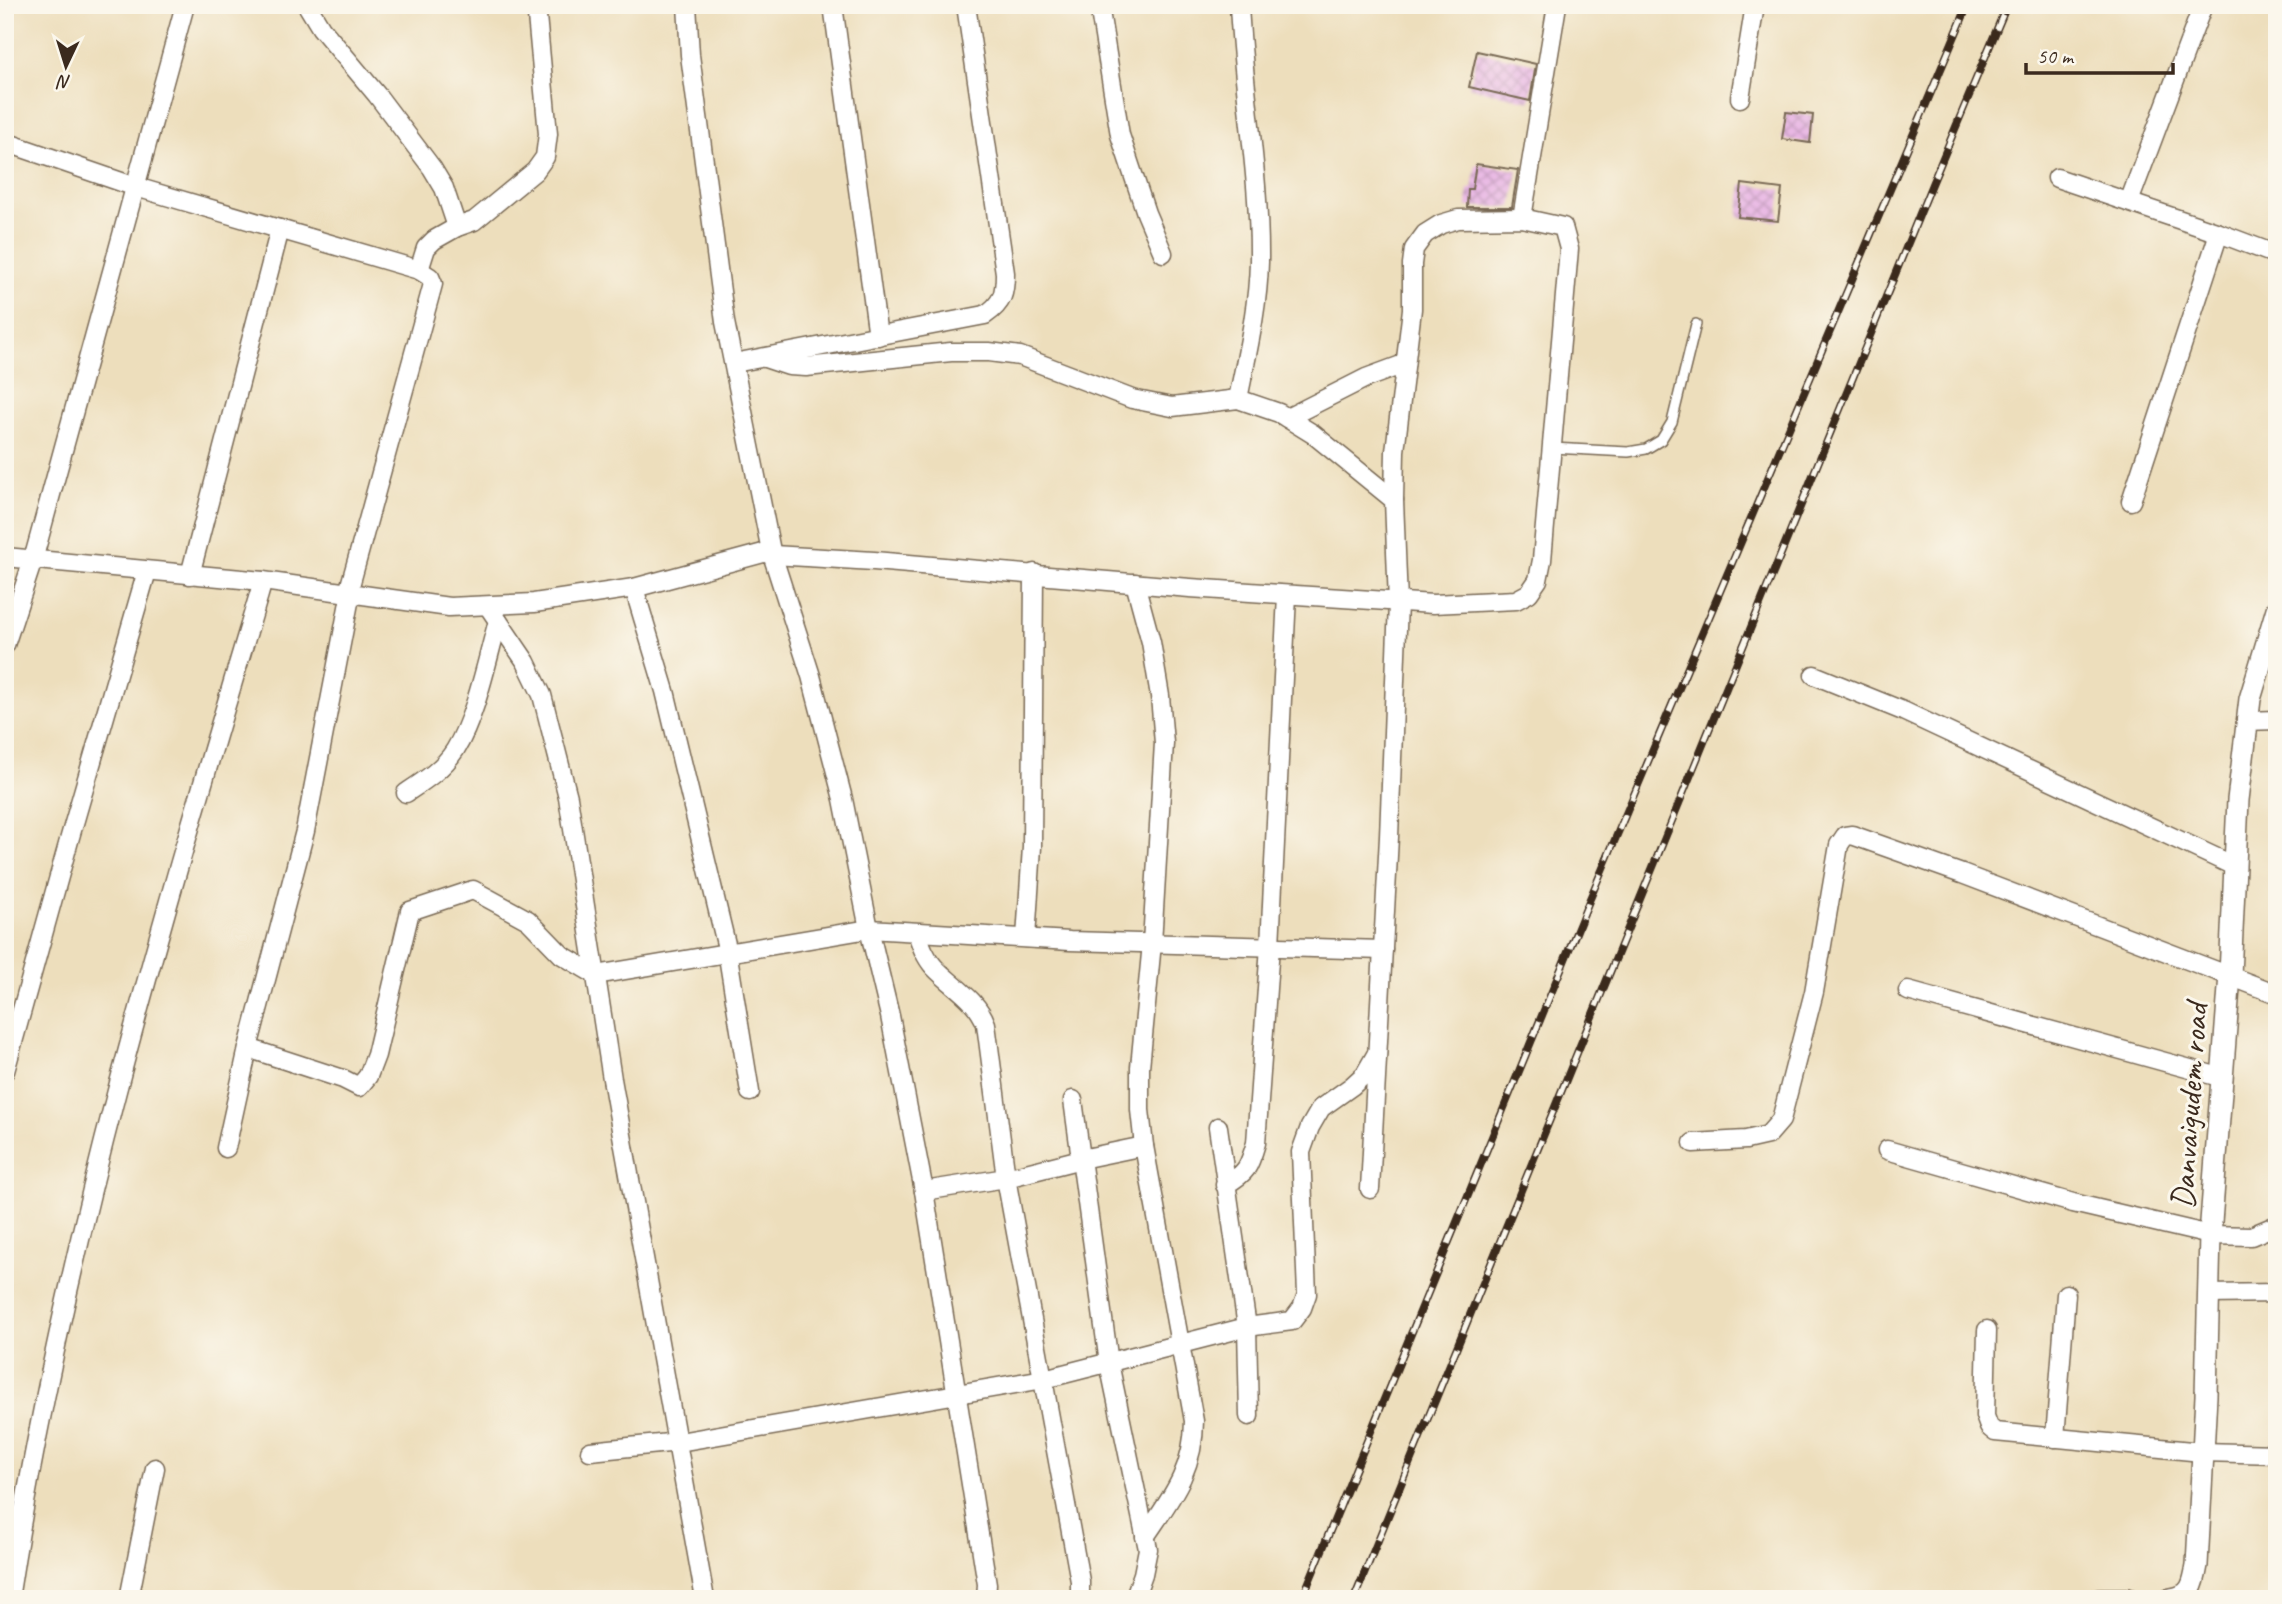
<svg xmlns="http://www.w3.org/2000/svg" width="2282" height="1604" viewBox="0 0 2282 1604" font-family="Caveat,sans-serif">
<style>
.building{fill:url(#building-cross-hatch)}
.lines{fill:none;stroke-linecap:round;stroke-linejoin:round}
.service-casing{stroke:#796955;stroke-width:12}
.minor-casing{stroke:#796955;stroke-width:21}
.tertiary-casing{stroke:#796955;stroke-width:24}
.service{stroke:#fff;stroke-width:9}
.minor{stroke:#fff;stroke-width:18}
.tertiary{stroke:#fff;stroke-width:21}
.rail-casing{stroke:#3b2a1e;stroke-width:8}
.rail{stroke:#fbf7ec;stroke-width:5;stroke-dasharray:16;stroke-linecap:butt}
.labels{text-anchor:middle;stroke-width:6;stroke-linejoin:round;paint-order:stroke}
.street-label{font-size:33px;fill:#3b2a1e;stroke:#fbf7ec}
</style>
<defs>
<pattern id="building-cross-hatch" width="8" height="8" patternUnits="userSpaceOnUse" patternTransform="scale(1.75)"><rect width="8" height="8" fill="#e6aee3"/><path d="M0 0l8 8M0 8l8-8" fill="none" stroke="#bc8eb7"/></pattern>
</defs>
<rect width="100%" height="100%" fill="#fbf7ec"/>
<filter id="ink" filterUnits="userSpaceOnUse"><feTurbulence type="fractalNoise" baseFrequency=".0143" numOctaves="2"/><feDisplacementMap in="SourceGraphic" scale="14" xChannelSelector="R" yChannelSelector="G"/><feConvolveMatrix kernelMatrix="1 2 1 2 8 2 1 2 1" color-interpolation-filters="sRGB"/></filter>
<filter id="wash" filterUnits="userSpaceOnUse"><feTurbulence type="fractalNoise" baseFrequency=".00686" numOctaves="4" result="noise"/><feDisplacementMap in="SourceGraphic" scale="28" xChannelSelector="R" yChannelSelector="G"/><feGaussianBlur stdDeviation="1.57" result="paint"/><feColorMatrix in="noise" values="0 0 0 0 0 0 0 0 0 0 0 0 0 0 0 0 0 1.4 0 .05"/><feComposite in="paint" operator="in"/></filter>
<g filter="url(#wash)">
<rect width="100%" height="100%" fill="#eddebc"/>
<g id="blocks">
<g class="building">
<polygon points="1477,51 1536,64 1530,101 1469,87"/>
<polygon points="1786,112 1813,115 1810,143 1782,139"/>
<polygon points="1476,164 1518,170 1512,207 1467,207 1468,189 1472,189"/>
<polygon points="1742,184 1782,189 1778,221 1738,217"/>
</g>
</g>
</g>
<g filter="url(#ink)">
<use href="#blocks" fill-opacity="0" stroke="#796955" stroke-width="2"/>
<g class="lines">
<defs>
<polyline id="service" points="1552,448 1628,452 1646,449 1661,440 1672,422 1696,324"/>
<g id="minor">
<polyline points="307,5 321,28 377,95 432,168 444,188 457,227"/>
<polyline points="687,5 690,55 725,322 771,551 811,676 843,799 869,929 890,1016 924,1191 987,1584 986,1599"/>
<polyline points="833,5 878,336"/>
<polyline points="1099,5 1120,135 1146,213 1163,253"/>
<polyline points="1740,98 1755,5"/>
<polyline points="5,142 136,187 419,270 430,277 433,284 348,593 350,597 305,831 248,1048 226,1148"/>
<polyline points="2057,178 2219,233 2277,255"/>
<polyline points="2129,202 2203,5"/>
<polyline points="1522,218 1557,5"/>
<polyline points="419,270 426,248 434,240 457,227 474,221 535,171 545,157 548,134 536,5"/>
<polyline points="765,358 789,366 806,367 951,352 989,352 1020,356 1132,399 1172,407 1238,399 1279,413 1313,434 1394,500 1398,603 1389,837 1370,1189"/>
<path d="M734,363L985,315C1003,303 1005,293 1005,273L966,5"/>
<path d="M1238,399C1247,354 1258,308 1259,262C1260,176 1243,90 1239,5"/>
<polyline points="1287,418 1366,378 1404,364"/>
<polyline points="2131,501 2219,233"/>
<polyline points="773,555 874,561 1190,588 1433,604 1516,600 1529,593 1538,580 1542,560 1569,249 1563,227 1522,218 1458,219 1441,224 1425,234 1414,249 1412,264 1412,309 1395,451 1394,500"/>
<polyline points="5,557 263,581 449,607 534,603 634,588 771,551"/>
<polyline points="190,575 280,229"/>
<path d="M1135,583L1151,642L1160,696L1164,743L1152,943L1140,1067V1110L1144,1146L1194,1421C1194,1470 1171,1498 1145,1537"/>
<polyline points="634,588 665,691 726,944 750,1092"/>
<polyline points="488,606 526,662 542,695 568,797 612,1079 705,1599"/>
<polyline points="5,645 33,560 185,5"/>
<polyline points="1814,675 1903,711 2234,866"/>
<polyline points="2246,721 2277,720"/>
<path d="M406,793C424,781 443,769 455,750C476,716 487,660 498,621"/>
<path d="M917,933C921,945 925,957 934,967C952,986 977,999 986,1024L1006,1178L1080,1581V1599"/>
<polyline points="1026,938 1032,847 1034,573"/>
<polyline points="1908,991 2223,1078"/>
<polyline points="248,1048 343,1079 359,1087 368,1076 376,1055 410,911 473,890 528,920 562,955 596,975 869,929 1070,941 1383,950"/>
<polyline points="5,1071 70,837 147,571"/>
<polyline points="1073,1100 1109,1363 1148,1549 1143,1574 1134,1599"/>
<polyline points="1218,1127 1247,1327 1249,1416"/>
<polyline points="1693,1143 1746,1140 1768,1135 1781,1120 1814,992 1839,845 1845,836 1852,835 1962,874 2277,994"/>
<polyline points="1887,1150 2073,1203 2210,1235 2251,1236 2277,1225"/>
<path d="M1225,1185C1247,1173 1249,1167 1256,1143L1270,946L1287,595"/>
<polyline points="924,1191 1006,1178 1081,1159 1144,1146"/>
<polyline points="2209,1294 2277,1293"/>
<polyline points="1987,1330 1985,1416 1989,1427 1995,1432 2202,1452 2277,1454"/>
<polyline points="2055,1438 2066,1294"/>
<polyline points="590,1451 679,1442 1044,1379 1247,1327 1292,1321 1302,1308 1307,1294 1301,1152 1310,1127 1321,1108 1352,1086 1365,1074 1377,1053"/>
<path d="M9,1599C62,1252 163,916 263,581"/>
<polyline points="129,1599 155,1468"/>
</g>
<g id="tertiary">
<polyline points="2100,1599 2128,1599"/>
<path d="M2171,1599C2192,1597 2194,1583 2197,1565L2206,1396L2210,1235L2230,975L2238,800L2250,699L2277,609"/>
</g>
</defs>
<use href="#service" class="service-casing"/>
<use href="#minor" class="minor-casing"/>
<use href="#tertiary" class="tertiary-casing"/>
<use href="#service" class="service"/>
<use href="#minor" class="minor"/>
<use href="#tertiary" class="tertiary"/>
<defs>
<g id="rail">
<polyline points="1302,1599 1589,901 1968,5"/>
<polyline points="1354,1599 1932,184 2007,5"/>
</g>
</defs>
<use href="#rail" class="rail-casing"/>
<use href="#rail" class="rail"/>
</g>
</g>
<g class="labels">
<g class="street-label">
<text transform="translate(2188 1106) rotate(-86)" y="12">Danvaigudem road</text>
</g>
</g>
<rect width="2282" height="1604" fill="none" stroke="#fbf7ec" stroke-width="28"/>
<g transform="translate(66 66) rotate(184)" stroke="#fbf7ec" stroke-width="5" paint-order="stroke">
<path d="M0-5L12 26L0 18L-12 26Z" fill="#3b2a1e"/>
<text y="-10" font-size="19" font-weight="bold" text-anchor="middle" fill="#3b2a1e">N</text>
</g>
<path d="M2026 63v10h147v-10" fill="none" stroke="#3b2a1e" stroke-width="3.5"/>
<text x="2037" y="63" font-size="21" fill="#3b2a1e" stroke="#fbf7ec" stroke-width="5" paint-order="stroke">50 m</text>
</svg>
